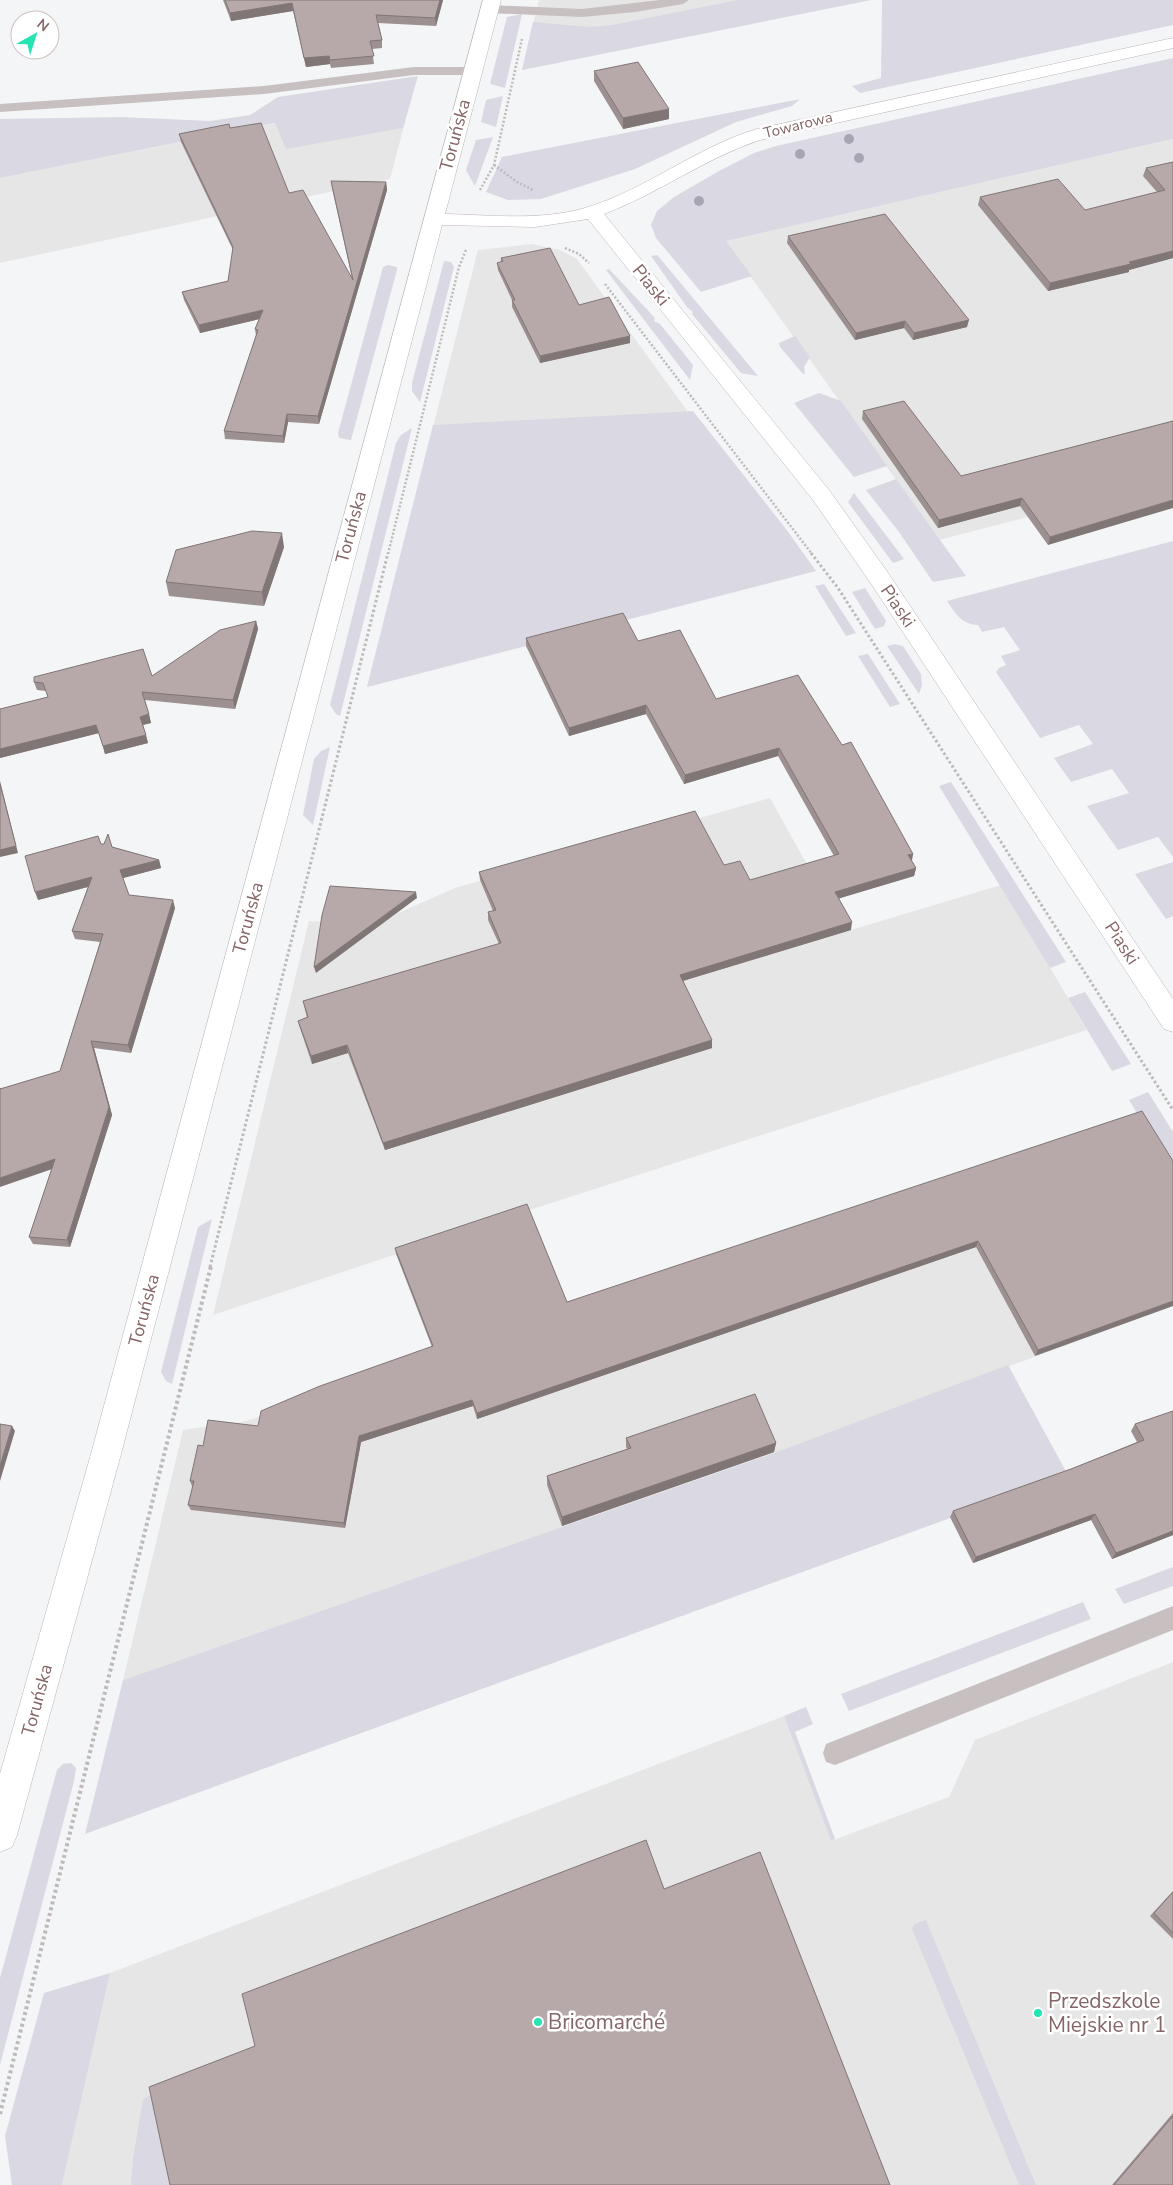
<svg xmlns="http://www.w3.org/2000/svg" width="1173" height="2185" viewBox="0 0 1173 2185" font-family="'Nunito Sans',sans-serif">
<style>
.built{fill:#e7e6e7}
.green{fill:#dad9e3}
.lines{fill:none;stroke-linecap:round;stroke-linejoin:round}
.secondary-casing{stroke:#beb4b5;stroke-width:1}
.path-far2{stroke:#bfb9ba;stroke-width:2.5;stroke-dasharray:2 2;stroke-linecap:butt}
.path-far1{stroke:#bfb9ba;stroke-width:3;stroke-dasharray:2.5 2.5;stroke-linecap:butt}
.path{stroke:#bfb9ba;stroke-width:4;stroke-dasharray:3 3;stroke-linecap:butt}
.lane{fill:#c8bfc0;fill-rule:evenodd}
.secondary{fill:#fff;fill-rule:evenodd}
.tree{fill:#a8a5b3}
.wall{fill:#9d9091}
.shaded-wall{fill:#807676}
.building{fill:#b7a8a9;stroke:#807676}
.poi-dot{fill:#25e5b2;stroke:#fff;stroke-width:2}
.labels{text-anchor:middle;stroke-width:5;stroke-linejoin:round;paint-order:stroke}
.far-street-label{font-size:15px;fill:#856567;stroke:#fff}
.street-label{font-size:18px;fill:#856567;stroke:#fff}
.near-poi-label{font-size:21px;fill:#856567;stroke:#fff;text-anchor:start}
</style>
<rect width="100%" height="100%" fill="#f3f5f7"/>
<g class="built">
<polygon points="539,0 871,0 522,70"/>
<polygon points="412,96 390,179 0,263 0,178"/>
<polygon points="1173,139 1173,479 939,540 725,241"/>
<polygon points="532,244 560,250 577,259 688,412 526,646 367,687 478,250"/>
<polygon points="770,798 829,904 835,903 851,930 1001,885 1087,1030 539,1207 213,1315 309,921 382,924 396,914 455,888"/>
<polygon points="1139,1117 1173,1306 774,1453 123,1680 183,1430 211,1426 224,1427 263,1416"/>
<polygon points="1173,1662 1173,2185 62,2185 110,1973 784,1716 831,1841 949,1797 975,1740"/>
</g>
<g class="green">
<polygon points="738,0 871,0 522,70 533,22 589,27 612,25"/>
<polygon points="882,0 1173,0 1173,25 860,93 852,86 881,78"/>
<polygon points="522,14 505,88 490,84 507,17"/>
<polygon points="1173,58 1173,139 726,241 752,276 701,292 656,238 651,225 657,211 674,197 719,171 754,153 776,146"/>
<polygon points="418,76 403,128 286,149 275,123 0,178 0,119 121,117 210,121 250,115 278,97"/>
<polygon points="503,96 496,127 481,122 486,100"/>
<polygon points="800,99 792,106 736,122 635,169 541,199 508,200 486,192 502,157"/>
<polygon points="493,137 475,186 466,170 476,140"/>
<polygon points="657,255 658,256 758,376 741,373 692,314 693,312 687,307 651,256"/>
<polygon points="444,261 451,262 454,267 420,402 412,391 412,383"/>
<polygon points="388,265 397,267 397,270 351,440 339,438 338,433 383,267"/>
<polygon points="609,269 655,318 654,321 660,324 693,365 690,380 606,270"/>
<polygon points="795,336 810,357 804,367 805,373 803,374 780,347 779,343"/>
<polygon points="819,393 841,401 887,466 854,477 794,403"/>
<polygon points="693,411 786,529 816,571 367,687 433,425"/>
<polygon points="412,428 340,716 336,714 330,705 396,443 401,435"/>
<polygon points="896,479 966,576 933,582 899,532 866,490"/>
<polygon points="854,493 904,559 893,563 848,502"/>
<path d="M1173,541V857L1158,837L1118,850L1087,806L1129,793L1112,769L1071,782L1054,758L1093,744L1079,725L1040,738L996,672L999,668L1006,665L1001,656L1020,650L1004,627L982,632L978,625C961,624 956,614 947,601Z"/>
<polygon points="824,584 856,633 846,636 815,586"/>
<polygon points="865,588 886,621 884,626 875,629 852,592"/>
<polygon points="895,644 903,646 921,674 922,685 919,694 887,646"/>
<polygon points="868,654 900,704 890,707 858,656"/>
<polygon points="330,747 313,825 303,815 314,759 321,751"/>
<polygon points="951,782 1066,962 1050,968 939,786"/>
<polygon points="1173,862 1173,916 1166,919 1135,874"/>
<polygon points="1085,992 1131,1064 1112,1071 1068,998"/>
<polygon points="1148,1092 1173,1132 1173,1173 1129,1100"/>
<polygon points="212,1219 172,1384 166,1381 161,1372 198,1227"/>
<polygon points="1008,1365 1068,1475 85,1834 123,1680 774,1453"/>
<polygon points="1173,1567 1173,1586 1124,1604 1115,1589"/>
<polygon points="1083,1602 1091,1619 849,1711 841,1694"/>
<polygon points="806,1707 813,1724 795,1732 835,1839 831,1841 784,1716"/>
<polygon points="71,1763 76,1768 74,1781 0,2065 0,1978 57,1770 63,1764"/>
<polygon points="926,1920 1036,2185 1019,2185 912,1929 914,1924"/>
<polygon points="110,1973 62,2185 12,2185 5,2136 44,1993"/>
<polygon points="152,2094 171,2185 131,2185 133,2158 143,2099"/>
</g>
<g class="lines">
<defs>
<path id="secondary" d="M483,0H501L445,214C491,215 540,221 585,208C646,190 696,147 757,129L1173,38V48L760,140C705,158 658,194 604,214L829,490L886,570L1173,999V1032L1164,1029L870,582L813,500L588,219L535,227L442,225L121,1454L17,1835L12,1847L0,1852V1774L91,1454Z"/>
</defs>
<use href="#secondary" class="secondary-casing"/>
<g class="path-far2">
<polyline points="494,165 517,182 533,190"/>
<polyline points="480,190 494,165 522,39"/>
<polyline points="565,248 579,254 589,263"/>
<polyline points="605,284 812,554"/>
<polyline points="388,554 459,267 466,250"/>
</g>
<g class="path-far1">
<polyline points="811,553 838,588 1173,1110"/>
<polyline points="210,1267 388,553"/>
</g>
<polyline class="path" points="0,2114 211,1266"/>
<g class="lane">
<polygon points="660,0 689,0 683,4 635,12 582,17 489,13 483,9 489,5 582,9"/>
<polygon points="414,67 473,67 480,71 473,75 414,75 264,94 0,112 0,104 264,86"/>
<polygon points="1173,1606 1173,1630 835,1765 826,1762 823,1753 826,1744"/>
</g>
<use href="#secondary" class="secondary"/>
</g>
<g class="tree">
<circle cx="849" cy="139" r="5"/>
<circle cx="800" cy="154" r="5"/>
<circle cx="859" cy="158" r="5"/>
<circle cx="699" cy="201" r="5"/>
</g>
<g class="wall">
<polygon points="223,0 443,0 436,26 378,23 382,40 382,48 372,49 374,64 331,68 330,64 306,67 293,11 231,21"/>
<polygon points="594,71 669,119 623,129 594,81"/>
<polygon points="230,128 289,193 352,278 332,188 331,181 386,182 387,190 319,424 288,422 284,443 225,439 224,431 256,336 255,329 259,319 200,333 184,300 182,292 228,281 233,250 181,142 179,134"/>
<polygon points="1173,162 1173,258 1129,270 1129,272 1048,291 978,205 980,197 1085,210 1157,192 1143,176 1146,168"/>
<polygon points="788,236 967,327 913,340 904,328 855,340 787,243"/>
<polygon points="501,258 579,305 630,343 540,363 512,307 512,300 498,270 497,263 501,262"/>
<polygon points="863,411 961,476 1173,421 1048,545 1020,506 938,528 862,419"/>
<polygon points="284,547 264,606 169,596 166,582"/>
<polygon points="256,621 258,629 235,709 145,700 151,723 143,725 148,743 105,754 99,733 0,758 0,709 48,697 46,691 37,690 34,682 152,676"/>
<polygon points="526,638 638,641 716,699 842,745 913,854 912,861 916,868 914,876 839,898 851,930 683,981 712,1048 385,1150 348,1053 312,1064 300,1028 298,1021 307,1018 303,1001 499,944 488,920 488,912 493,911 480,880 479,872 724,865 750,880 834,856 778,756 684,784 646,714 569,736 526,646"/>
<polygon points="101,844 159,860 161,868 123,878 129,895 175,908 131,1053 94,1048 112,1115 70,1247 33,1244 29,1237 52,1169 1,1089 60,1071 100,942 75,939 72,931 88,887 38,900"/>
<polygon points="1173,1161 1035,1356 976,1247 477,1419 473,1406 361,1442 345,1528 191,1510 188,1505 193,1486 192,1486 190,1481 203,1446 258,1426 432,1347 396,1254 395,1248 567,1302"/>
<polygon points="1173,1411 1173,1535 1112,1559 1091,1520 973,1563 950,1517 953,1511 1071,1469 1137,1442 1131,1431 1135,1424"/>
<polygon points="626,1438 776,1443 774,1452 562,1526 547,1485 547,1476 627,1449 626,1447"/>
<polygon points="1173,1891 1173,1939 1150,1916"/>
<polygon points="1173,2113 1173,2185 1112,2185"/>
</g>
<g class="shaded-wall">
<polygon points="440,0 443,0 436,26 435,18"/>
<polygon points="292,3 293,11 231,21 230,13"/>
<polygon points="329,56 330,64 306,67 304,58"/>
<polygon points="669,109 669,119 623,129 623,118"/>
<polygon points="386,182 387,190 319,424 318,416"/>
<polygon points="1173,251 1173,258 1129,270 1129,272 1048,291 1050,283"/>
<polygon points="263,310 264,318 200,333 199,325"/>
<polygon points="969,320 967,327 913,340 914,333"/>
<polygon points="905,321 904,328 855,340 856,333"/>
<polygon points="630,336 630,343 540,363 540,356"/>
<polygon points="287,414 288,422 284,443 283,436"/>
<polygon points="1022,498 1020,506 938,528 939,520"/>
<polygon points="1173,500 1173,508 1048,545 1050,537"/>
<polygon points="282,533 284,547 264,606 262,592"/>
<polygon points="256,621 258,629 235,709 233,700"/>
<polygon points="646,705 646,714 569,736 569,728"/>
<polygon points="149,714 151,723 142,725 140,717"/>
<polygon points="96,725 99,733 0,758 0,749"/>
<polygon points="146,735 148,743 105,754 103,746"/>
<polygon points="779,748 778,756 684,784 685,775"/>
<polygon points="0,781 18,853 0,857"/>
<polygon points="913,854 911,862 908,855"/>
<polygon points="159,860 161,868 123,878 120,870"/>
<polygon points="916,868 914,876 834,900 835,892"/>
<polygon points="92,877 95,885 38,900 35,892"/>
<polygon points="416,892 417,898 316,973 314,967"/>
<polygon points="173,900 175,908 131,1053 128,1045"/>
<polygon points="852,922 851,930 679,982 680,975"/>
<polygon points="712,1040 712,1048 385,1150 383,1143"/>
<polygon points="91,1041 94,1048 112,1115 70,1247 67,1240"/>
<polygon points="347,1045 348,1053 312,1064 311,1056"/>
<polygon points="55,1159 58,1167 0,1187 0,1178"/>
<polygon points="978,1241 976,1247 477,1419 477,1413"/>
<polygon points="1173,1301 1173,1306 1035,1356 1038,1350"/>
<polygon points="472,1400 473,1406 361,1442 345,1528 344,1523 359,1436"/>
<polygon points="12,1426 15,1431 0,1481 0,1466"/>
<polygon points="776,1443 774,1452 562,1526 562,1517"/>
<polygon points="1095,1514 1091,1520 973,1563 976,1557"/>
<polygon points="1173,1531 1173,1535 1112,1559 1116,1553"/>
</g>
<g class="building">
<polygon points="225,0 440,0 435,18 376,15 382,40 370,41 374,56 330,60 329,56 304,58 292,3 230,13"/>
<polygon points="638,62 669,109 623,118 594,71"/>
<polygon points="261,123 289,193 303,190 353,280 331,181 386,182 318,416 287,414 283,436 224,431 258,330 255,329 263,310 199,325 182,292 228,281 233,247 179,134 229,124 230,128"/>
<polygon points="1173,162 1173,251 1129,262 1131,264 1050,283 980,197 1058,179 1085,210 1165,190 1146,168"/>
<polygon points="885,214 969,320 914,333 905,321 856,333 788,236"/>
<polygon points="550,248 579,305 609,297 630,336 540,356 512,300 515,300 497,263 503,261 501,258"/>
<polygon points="904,401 961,476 1173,421 1173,500 1050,537 1022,498 939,520 863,411"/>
<polygon points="252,531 282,533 262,592 166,582 176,550"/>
<polygon points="623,613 638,641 680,630 716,699 798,675 842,745 851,742 913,854 908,855 916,868 835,892 852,922 680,975 712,1040 383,1143 347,1045 311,1056 298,1021 308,1017 303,1001 501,943 488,912 496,910 479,872 695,811 724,865 740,861 750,880 839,854 779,748 685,775 646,705 569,728 526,638"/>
<polygon points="256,621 233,700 142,692 149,714 140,717 146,735 103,746 96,725 0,749 0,709 48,697 43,683 34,682 34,677 143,649 152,676 220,630"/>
<polygon points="0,784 16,846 0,850"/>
<polygon points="108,834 112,847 159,860 120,870 129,895 173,900 128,1045 91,1041 109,1107 67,1240 29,1237 55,1159 0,1178 0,1088 0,1089 60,1071 103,934 72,931 92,877 35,892 25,856 98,836 101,844 104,844"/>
<polygon points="330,886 416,892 314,967 322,915"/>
<polygon points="1142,1111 1173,1161 1173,1301 1038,1350 978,1241 477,1413 472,1400 359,1436 344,1523 188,1505 194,1481 190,1481 198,1445 203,1446 208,1420 258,1426 261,1411 320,1386 433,1346 395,1248 527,1204 567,1302"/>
<polygon points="755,1394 776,1443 562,1517 547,1476 631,1448 626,1438"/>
<polygon points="1173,1411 1173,1531 1116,1553 1095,1514 976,1557 953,1511 1071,1469 1144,1440 1135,1424"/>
<polygon points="0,1424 12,1426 0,1466"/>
<polygon points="646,1840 664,1889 760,1852 890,2185 170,2185 149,2087 255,2046 242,1994"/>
<polygon points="1173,1892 1173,1933 1154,1913"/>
<polygon points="1173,2116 1173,2185 1114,2185"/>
</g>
<g class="poi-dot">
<circle cx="1038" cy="2013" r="5"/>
<circle cx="538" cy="2022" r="5"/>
</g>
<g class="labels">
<g class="far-street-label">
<text transform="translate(798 125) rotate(-14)" y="5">Towarowa</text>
</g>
<g class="street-label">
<text transform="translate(455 135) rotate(-75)" y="6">Toruńska</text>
<text transform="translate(651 285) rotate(51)" y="6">Piaski</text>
<text transform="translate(351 527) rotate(-75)" y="6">Toruńska</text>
<text transform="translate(898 606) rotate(56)" y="6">Piaski</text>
<text transform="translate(248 918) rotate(-75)" y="6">Toruńska</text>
<text transform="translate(1122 943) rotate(57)" y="6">Piaski</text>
<text transform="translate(144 1310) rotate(-75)" y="6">Toruńska</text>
<text transform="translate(37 1700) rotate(-75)" y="6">Toruńska</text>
</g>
<g class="near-poi-label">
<text x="1048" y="2008">Przedszkole<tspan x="1048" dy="24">Miejskie nr 1</tspan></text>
<text x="548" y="2029">Bricomarché</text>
</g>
</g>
<g transform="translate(35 35) rotate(39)"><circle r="24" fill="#ffffff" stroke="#cec1c2"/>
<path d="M0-4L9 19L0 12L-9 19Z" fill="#25e5b2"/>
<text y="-8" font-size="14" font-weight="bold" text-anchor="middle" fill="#856567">N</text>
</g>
</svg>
